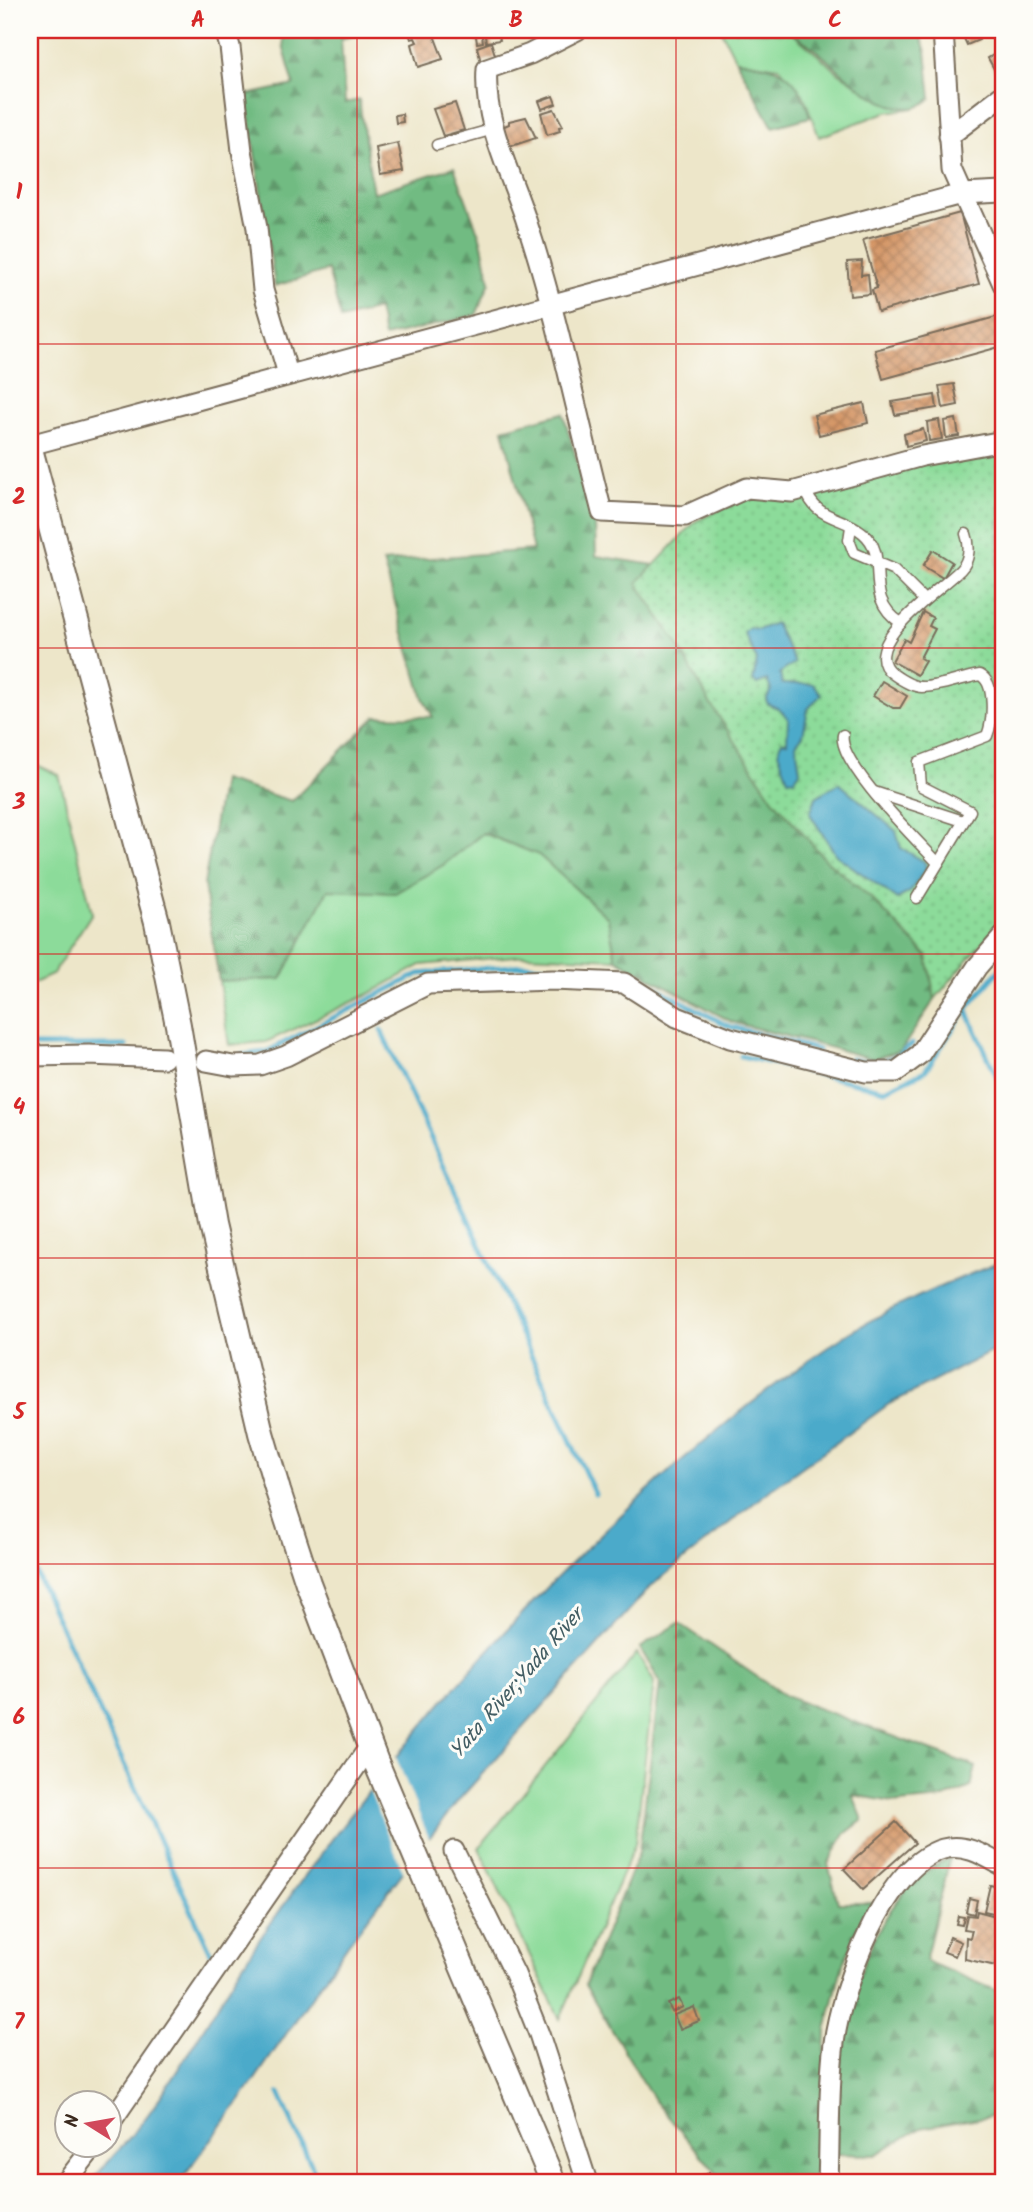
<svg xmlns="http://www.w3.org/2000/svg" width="1033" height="2212" viewBox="0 0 1033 2212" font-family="Kalam,sans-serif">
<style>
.green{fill:#8cdb9a;stroke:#64825c;stroke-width:2}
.forest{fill:url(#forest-firs);stroke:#567250;stroke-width:2}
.garden{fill:url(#garden-dots);stroke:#64825c;stroke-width:2}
.water{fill:#4caaca;stroke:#446a74;stroke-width:2}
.pier{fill:#ede6c9}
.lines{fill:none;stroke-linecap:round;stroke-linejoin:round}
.stream{stroke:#4caaca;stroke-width:5}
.building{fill:url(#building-cross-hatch)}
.service-casing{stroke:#796c5a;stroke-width:13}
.minor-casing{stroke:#796c5a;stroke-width:23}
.tertiary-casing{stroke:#796c5a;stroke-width:28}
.service{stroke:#fff;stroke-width:10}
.minor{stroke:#fff;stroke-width:19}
.tertiary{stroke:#fff;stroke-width:24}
.grid{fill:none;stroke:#d62828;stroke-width:2;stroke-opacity:0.55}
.labels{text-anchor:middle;stroke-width:6;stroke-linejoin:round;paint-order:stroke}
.water-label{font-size:21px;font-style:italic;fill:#425d63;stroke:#fdfcf7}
.neatline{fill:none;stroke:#d62828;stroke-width:2.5}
.grid-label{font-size:23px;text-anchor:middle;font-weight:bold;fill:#d62828}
</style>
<defs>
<pattern id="forest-firs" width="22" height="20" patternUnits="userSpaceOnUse" patternTransform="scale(1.75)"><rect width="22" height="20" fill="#71bb82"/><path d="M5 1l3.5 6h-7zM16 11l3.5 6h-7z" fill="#5e986a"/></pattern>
<pattern id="garden-dots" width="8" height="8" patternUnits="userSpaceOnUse" patternTransform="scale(1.75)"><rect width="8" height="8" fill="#8cdb9a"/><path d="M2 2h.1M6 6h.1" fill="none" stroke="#7abc84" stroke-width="1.8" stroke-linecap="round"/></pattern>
<pattern id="building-cross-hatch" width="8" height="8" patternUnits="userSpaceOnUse" patternTransform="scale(1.75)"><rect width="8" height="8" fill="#d49565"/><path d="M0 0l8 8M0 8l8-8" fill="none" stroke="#ad7a53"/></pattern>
</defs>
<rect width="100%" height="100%" fill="#fdfcf7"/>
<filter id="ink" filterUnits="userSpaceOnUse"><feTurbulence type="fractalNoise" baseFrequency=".0143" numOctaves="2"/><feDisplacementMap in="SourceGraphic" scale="14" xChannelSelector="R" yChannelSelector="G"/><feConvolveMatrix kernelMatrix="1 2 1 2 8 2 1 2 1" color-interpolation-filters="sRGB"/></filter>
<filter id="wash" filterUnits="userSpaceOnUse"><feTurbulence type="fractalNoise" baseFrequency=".00686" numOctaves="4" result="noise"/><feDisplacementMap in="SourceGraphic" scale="28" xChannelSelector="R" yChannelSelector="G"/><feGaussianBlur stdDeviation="1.57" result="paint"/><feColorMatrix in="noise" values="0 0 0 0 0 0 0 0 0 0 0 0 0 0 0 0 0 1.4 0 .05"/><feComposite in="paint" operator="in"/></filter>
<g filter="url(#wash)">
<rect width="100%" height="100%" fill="#ede6c9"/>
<g class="green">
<polygon points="721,30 792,33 839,73 891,105 914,108 886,112 819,137 803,94 779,67 736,60"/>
<polygon points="30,762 59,775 92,913 52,975 30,985"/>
<polygon points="483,833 539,855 608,918 616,959 525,955 421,965 367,995 266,1042 229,1045 219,981 281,979 328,889 395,893 443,865"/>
<polygon points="637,1653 654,1682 635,1844 560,2019 479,1848"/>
</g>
<g class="forest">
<polygon points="282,30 376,30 341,39 345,103 359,100 373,193 454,167 481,240 490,282 476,315 384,337 378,309 341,319 328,270 275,286 246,95 294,85 284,49"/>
<path d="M782,30H918L926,51L931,98C926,102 918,108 912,108C863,111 822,41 782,30Z"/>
<path d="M736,60C780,67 797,70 810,117L773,127Z"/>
<polygon points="563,413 595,523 596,556 654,565 637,583 678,645 710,703 773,799 825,859 871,898 927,956 935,999 901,1050 874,1059 732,1022 616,959 608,918 539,855 483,833 443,865 395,893 328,890 281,979 219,981 204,885 222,780 292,801 376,716 433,717 423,698 383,562 533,550 503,429"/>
<polygon points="679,1623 785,1696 976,1767 971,1787 942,1799 899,1803 853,1795 863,1820 845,1834 828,1864 838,1903 873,1903 843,1963 826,2030 820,2182 724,2182 654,2100 585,1985 639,1852 660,1682 640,1648"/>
<path d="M950,1858L925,1961L1003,1993V2114L921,2128L875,2155L836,2154C838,2119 836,2081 842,2046C853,1979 883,1886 950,1858Z"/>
</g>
<path class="garden" d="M1003,447C1003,517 990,585 1003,654V918L935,999L927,956L871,898L825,859L773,799L710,703L678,645L637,583L696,521L752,495Z"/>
<g class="water">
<polygon points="775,623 795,663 780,673 782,684 813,684 822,694 808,709 803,735 796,744 800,771 794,780 788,779 778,752 782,741 787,742 788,719 780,709 768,704 766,700 771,690 767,680 757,684 753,681 757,660 744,633 749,628 758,630"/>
<polygon points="839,783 896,831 901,848 925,862 926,868 910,892 897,899 836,855 810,814 816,797"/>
<path d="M1003,1261V1346L889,1404L769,1491L650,1587L457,1802L348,1944L247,2091L180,2182H90C112,2157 136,2133 154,2106C194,2048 227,1985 268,1927C419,1712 613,1494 831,1345C883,1309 945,1284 1003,1261Z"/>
</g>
<polygon class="pier" points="395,1755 431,1843 405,1876 368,1787"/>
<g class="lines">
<g class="stream">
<polyline points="966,1009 1003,1090"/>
<polyline points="381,1030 595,1494"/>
<polyline points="30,1046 126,1046"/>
<polyline points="241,1055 266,1052 419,974 525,965 627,972 728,1026 818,1050"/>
<polyline points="741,1056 885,1090 925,1071 966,1009 1003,966"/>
<path d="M851,1059C878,1065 891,1063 912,1044"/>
<polyline points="30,1560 211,1953"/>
<polyline points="279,2093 319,2182"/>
</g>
</g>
<g id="blocks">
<g class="building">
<polygon points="408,30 432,30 443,59 418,67 412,44 417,42 415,38 411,39"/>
<polygon points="475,30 481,30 483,42 477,43"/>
<polygon points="484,30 498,30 500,40 486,42"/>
<polygon points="975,30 979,40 967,45 962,34"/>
<polygon points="491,42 496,58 481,62 477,47"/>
<polygon points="1003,49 1003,75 999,78 988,58"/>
<polygon points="553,96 556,104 542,109 539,101"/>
<polygon points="455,103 464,130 443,136 433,109"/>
<polygon points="554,109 563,126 559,127 560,131 547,135 541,113"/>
<polygon points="402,114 403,122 396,123 395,115"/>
<polygon points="526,117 536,138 509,147 502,127 509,124 509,121"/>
<polygon points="398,143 404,171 380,175 376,148"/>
<polygon points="960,213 979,284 878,312 872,290 877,288 863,240"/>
<polygon points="862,261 861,275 868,274 870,294 850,296 847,262"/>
<polygon points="1003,315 1003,346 883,379 875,350"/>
<polygon points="954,384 958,405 943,408 939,386"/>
<polygon points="935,395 937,408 895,415 892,402"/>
<polygon points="864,403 868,423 819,435 814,415"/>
<polygon points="956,419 959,436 946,438 944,421"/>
<polygon points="939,420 942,439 929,441 927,422"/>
<polygon points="923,429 926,441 906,446 904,434"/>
<polygon points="933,550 952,562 943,578 923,566"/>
<polygon points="923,612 933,618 929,626 935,629 920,658 925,661 917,675 892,661 904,639 909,642"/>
<polygon points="882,681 907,696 900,708 893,708 873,696"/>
<polygon points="896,1822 915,1843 863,1889 844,1869"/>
<polygon points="990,1885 1003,1888 1003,1915 984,1911"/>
<polygon points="969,1898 977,1900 974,1914 966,1912"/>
<polygon points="977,1911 1003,1918 1003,1954 999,1953 996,1966 965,1959 966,1937 970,1938 972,1930 964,1929 967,1915 976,1916"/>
<polygon points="958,1916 964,1917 962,1925 956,1924"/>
<polygon points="950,1937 961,1942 955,1956 944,1952"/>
<polygon points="679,1999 683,2007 672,2012 668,2004"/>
<polygon points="694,2007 699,2021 680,2029 674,2015"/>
<polygon points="709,2172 718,2182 698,2182"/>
</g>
</g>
</g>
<g filter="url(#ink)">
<use href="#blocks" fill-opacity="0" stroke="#796c5a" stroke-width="2"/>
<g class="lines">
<defs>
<g id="service">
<polyline points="437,145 494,129"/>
<path d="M805,488C815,521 842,515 863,533C892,557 860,596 901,623"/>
<polyline points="851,527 849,540 854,553 894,570 924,600"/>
<path d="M843,735C837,762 917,840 938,863"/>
<polyline points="874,792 963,821"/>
<path d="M917,898L970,811L921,786L919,762L987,736C993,721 996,683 980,675C961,678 940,687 922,687C913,687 900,679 893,674C853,646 946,586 961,569C970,560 970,545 966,534"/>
</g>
<g id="minor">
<polyline points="225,30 230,47 242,151 257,228 263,290 288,374"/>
<path d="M577,30L530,54L487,69C483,123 511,173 527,223C558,317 577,416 602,512L685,516L747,488L792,492L922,456L1003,441"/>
<polyline points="943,30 952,170 1003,284"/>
<polyline points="949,136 1003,95"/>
<polyline points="30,445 962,194 1003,192"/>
<polyline points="30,1056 89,1055 164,1058"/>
<polyline points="206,1061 233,1066 260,1065 286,1056 428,984 553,980 624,983 677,1017 730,1038 866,1072 896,1072 920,1054 977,967 1003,937"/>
<polyline points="454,1851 515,1974 539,2034 587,2182"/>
<polyline points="108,2126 370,1746"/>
<polyline points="66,2182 94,2146"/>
<path d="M828,2182C830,2136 828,2088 834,2043C841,1988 884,1866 943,1849C965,1843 985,1856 1003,1866"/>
</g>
<polyline id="tertiary" points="30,449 157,922 178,1025 212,1225 261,1433 278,1491 308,1583 376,1762 553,2182"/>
</defs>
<use href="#service" class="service-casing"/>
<use href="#minor" class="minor-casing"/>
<use href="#tertiary" class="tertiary-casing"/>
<use href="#service" class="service"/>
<use href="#minor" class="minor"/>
<use href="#tertiary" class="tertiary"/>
</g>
</g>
<path class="grid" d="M357,30V2182M676,30V2182M30,344H1003M30,648H1003M30,954H1003M30,1258H1003M30,1564H1003M30,1868H1003"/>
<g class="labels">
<g class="water-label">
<text transform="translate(516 1683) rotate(-49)" y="7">Yata River;Yada River</text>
</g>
</g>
<rect width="1033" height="2212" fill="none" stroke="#fdfcf7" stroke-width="77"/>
<g transform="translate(88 2124) rotate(281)"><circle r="33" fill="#fdfcf7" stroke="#afa8a0" stroke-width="2"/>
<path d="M0-5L12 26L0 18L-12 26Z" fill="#d1495b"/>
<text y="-10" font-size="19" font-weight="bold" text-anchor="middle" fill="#3b2a1e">N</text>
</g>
<rect x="38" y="38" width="957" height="2136" class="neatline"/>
<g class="grid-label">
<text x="198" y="27">A</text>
<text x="516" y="27">B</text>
<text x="835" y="27">C</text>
<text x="19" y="199">1</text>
<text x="19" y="504">2</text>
<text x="19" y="809">3</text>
<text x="19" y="1114">4</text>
<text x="19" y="1419">5</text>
<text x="19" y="1724">6</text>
<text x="19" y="2029">7</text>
</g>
</svg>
